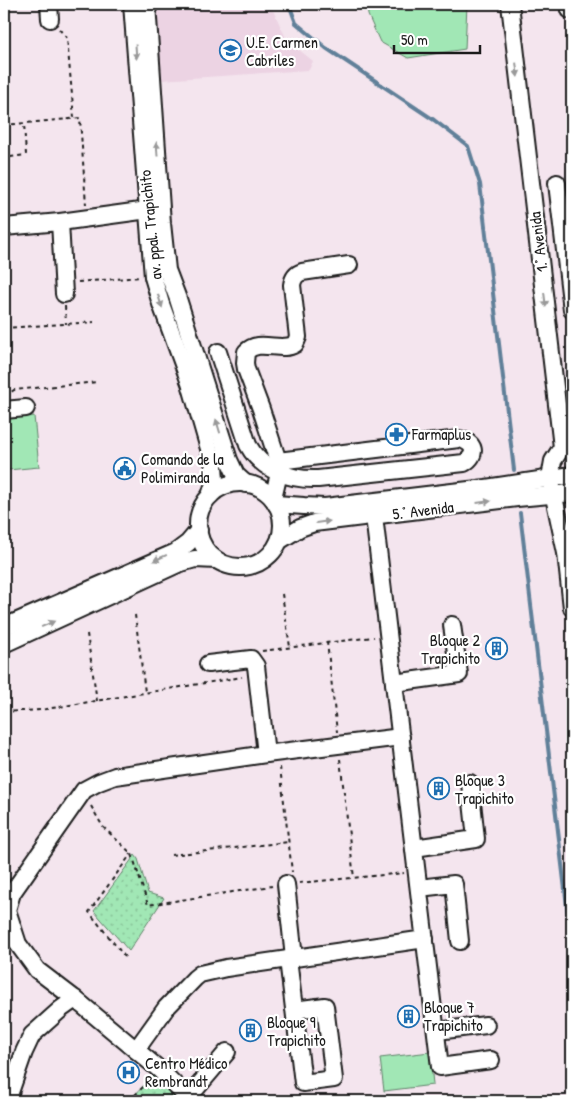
<svg xmlns="http://www.w3.org/2000/svg" width="576" height="1105" viewBox="0 0 576 1105" font-family="'Patrick Hand',sans-serif">
<style>
.built{fill:#ecd3e3}
.green{fill:#a1e7b5;stroke:#5e8268}
.park{fill:url(#park-dots);stroke:#5e8268}
.lines{fill:none;stroke-linecap:round;stroke-linejoin:round}
.stream{stroke:#618099;stroke-width:4}
.minor-casing{stroke:#1c1c1c;stroke-width:20}
.path{stroke:#1c1c1c;stroke-width:2;stroke-dasharray:4 4;stroke-linecap:butt}
.minor{stroke:#fff;stroke-width:16}
.oneway{fill:#999}
.labels{text-anchor:middle;stroke-width:4.5;stroke-linejoin:round;paint-order:stroke}
.poi-label{font-size:16px;fill:#1c1c1c;stroke:#fff;text-anchor:start}
.street-label{font-size:16px;fill:#1c1c1c;stroke:#fff}
</style>
<defs>
<pattern id="park-dots" width="8" height="8" patternUnits="userSpaceOnUse" patternTransform="scale(1.25)"><rect width="8" height="8" fill="#a1e7b5"/><path d="M2 2h.1M6 6h.1" fill="none" stroke="#8ac69b" stroke-width="1.8" stroke-linecap="round"/></pattern>
</defs>
<rect width="100%" height="100%" fill="#f4e5ee"/>
<filter id="ink" filterUnits="userSpaceOnUse"><feTurbulence type="fractalNoise" baseFrequency=".02" numOctaves="2"/><feDisplacementMap in="SourceGraphic" scale="10" xChannelSelector="R" yChannelSelector="G"/><feConvolveMatrix kernelMatrix="1 2 1 2 8 2 1 2 1" color-interpolation-filters="sRGB"/></filter>
<g filter="url(#ink)">
<polygon class="built" points="157,4 270,4 287,40 313,61 309,70 161,80"/>
<g class="green">
<polygon points="367,4 467,4 465,49 408,58 380,42 368,15"/>
<polygon points="34,416 39,467 8,470 4,419"/>
<polygon points="430,1052 433,1085 384,1091 380,1058"/>
</g>
<g class="park">
<polygon points="135,855 138,859 148,893 164,898 129,951 94,911"/>
<polygon points="153,1076 179,1101 129,1101"/>
</g>
<g class="lines">
<g class="stream">
<polyline points="289,4 296,23 326,48 434,120 468,146 480,184 514,470"/>
<polyline points="520,513 572,948"/>
</g>
<defs>
<g id="minor">
<polyline points="49,4 50,19"/>
<polyline points="132,4 153,277 161,304 190,383 214,466 215,480 210,496"/>
<polyline points="147,4 162,223 167,270 178,299 229,460 236,475 246,484"/>
<polyline points="510,4 562,447 553,461 550,478 566,553 572,608"/>
<polyline points="570,10 572,7"/>
<polyline points="557,183 572,310"/>
<polyline points="60,222 64,294"/>
<polyline points="4,227 60,222 148,210"/>
<path d="M218,352L248,445C262,471 290,480 318,479L464,463C478,455 475,442 459,439L278,461"/>
<polyline points="4,410 26,408"/>
<circle cx="240" cy="525" r="42"/>
<path d="M273,499L279,473L278,461L261,409L246,369L245,363L246,352C259,338 281,353 295,344L298,337L292,285C293,278 296,274 302,272L349,265"/>
<polyline points="276,504 304,506 325,507 486,488 572,475"/>
<polyline points="374,516 440,1067 491,1060"/>
<polyline points="279,541 300,528 314,523 517,498 572,493"/>
<polyline points="4,627 176,552 188,543 199,530"/>
<polyline points="4,644 178,564 195,559 217,560"/>
<polyline points="208,664 251,659 256,666 266,754"/>
<polyline points="394,683 459,674 452,625"/>
<polyline points="414,848 476,839 470,783"/>
<polyline points="286,884 294,958"/>
<polyline points="419,888 454,884 460,941"/>
<polyline points="288,959 303,1083 334,1079 325,1006 294,1010"/>
<polyline points="437,1031 486,1025"/>
<polyline points="136,1050 166,1008 195,978 200,974 226,968 425,939"/>
<polyline points="188,1098 227,1052"/>
<polyline points="7,1101 24,1052 32,1035 61,1009 75,999"/>
<polyline points="191,1101 160,1070 75,999 37,970 18,944 7,910 12,893 84,790 99,782 115,776 266,754 401,737"/>
</g>
</defs>
<use href="#minor" class="minor-casing"/>
<g class="path">
<polyline points="59,29 67,38 74,118"/>
<polyline points="4,125 80,118 86,205"/>
<polyline points="4,162 10,157 26,155 24,123"/>
<polyline points="78,282 140,277"/>
<polyline points="65,306 66,324"/>
<polyline points="4,328 94,322"/>
<polyline points="5,396 14,390 98,382"/>
<polyline points="282,594 290,647"/>
<polyline points="135,615 145,692"/>
<polyline points="87,634 97,701"/>
<polyline points="327,642 337,732"/>
<polyline points="262,651 374,637"/>
<polyline points="4,712 40,710 242,677"/>
<polyline points="340,759 354,878"/>
<polyline points="280,767 292,872"/>
<polyline points="91,806 103,827 132,854 148,905 272,886"/>
<polyline points="171,855 288,842"/>
<polyline points="299,883 404,873"/>
<polyline points="125,957 89,912 131,854"/>
<polyline points="129,1101 150,1080"/>
</g>
<use href="#minor" class="minor"/>
</g>
<defs><path id="oneway-solid" d="M-6-.8H1V-3.2L6.5 0L1 3.2V.8H-6Z" transform="scale(1.25)"/></defs>
<g class="oneway">
<use href="#oneway-solid" transform="translate(136 52) rotate(86)"/>
<use href="#oneway-solid" transform="translate(517 70) rotate(83)"/>
<use href="#oneway-solid" transform="translate(157 149) rotate(-94)"/>
<use href="#oneway-solid" transform="translate(545 300) rotate(83)"/>
<use href="#oneway-solid" transform="translate(160 301) rotate(72)"/>
<use href="#oneway-solid" transform="translate(218 426) rotate(-107)"/>
<use href="#oneway-solid" transform="translate(484 502) rotate(-7)"/>
<use href="#oneway-solid" transform="translate(323 522) rotate(-7)"/>
<use href="#oneway-solid" transform="translate(160 558) rotate(156)"/>
<use href="#oneway-solid" transform="translate(48 624) rotate(-24)"/>
</g>
</g>
<defs>
<symbol id="school-ring" viewBox="-11 -11 22 22"><circle r="9.5" fill="#fff" stroke="#1f6fb2" stroke-width="1.5"/><path d="M0-5L7-2L0 1L-7-2ZM-4 1L0 2.5L4 1V4Q0 6-4 4Z" fill="#1f6fb2"/></symbol>
<symbol id="pharmacy-ring" viewBox="-11 -11 22 22"><circle r="9.5" fill="#fff" stroke="#1f6fb2" stroke-width="1.5"/><path d="M-2-6h4v4h4v4h-4v4h-4v-4h-4v-4h4Z" fill="#1f6fb2"/></symbol>
<symbol id="civic-ring" viewBox="-11 -11 22 22"><circle r="9.5" fill="#fff" stroke="#1f6fb2" stroke-width="1.5"/><path d="M-.6-6.5H3V-4.5H.6V-3L4-1V1h2V6H-6V1h2V-1L-.6-3ZM-1.2 2.5V6h2.4V2.5Z" fill="#1f6fb2"/></symbol>
<symbol id="building-ring" viewBox="-11 -11 22 22"><circle r="9.5" fill="#fff" stroke="#1f6fb2" stroke-width="1.5"/><path d="M-4-6H4V6H1V3H-1V6H-4ZM-2.5-4.3h1.7v1.8h-1.7ZM.8-4.3h1.7v1.8H.8ZM-2.5-1h1.7V.8h-1.7ZM.8-1h1.7V.8H.8Z" fill="#1f6fb2"/></symbol>
<symbol id="hospital-ring" viewBox="-11 -11 22 22"><circle r="9.5" fill="#fff" stroke="#1f6fb2" stroke-width="1.5"/><path d="M-5-5h3v3.5h4V-5h3V5h-3V1.5h-4V5h-3Z" fill="#1f6fb2"/></symbol>
</defs>
<g fill-rule="evenodd">
<use href="#school-ring" x="218" y="38" width="25" height="25"/>
<use href="#pharmacy-ring" x="384" y="422" width="25" height="25"/>
<use href="#civic-ring" x="112" y="456" width="25" height="25"/>
<use href="#building-ring" x="484" y="636" width="25" height="25"/>
<use href="#building-ring" x="426" y="776" width="25" height="25"/>
<use href="#building-ring" x="396" y="1004" width="25" height="25"/>
<use href="#building-ring" x="238" y="1018" width="25" height="25"/>
<use href="#hospital-ring" x="116" y="1060" width="25" height="25"/>
</g>
<g class="labels">
<g class="poi-label">
<text x="246" y="48">U.E. Carmen<tspan x="246" dy="18">Cabriles</tspan></text>
<text x="412" y="440">Farmaplus</text>
<text x="141" y="465">Comando de la<tspan x="141" dy="18">Polimiranda</tspan></text>
<text x="480" y="646" text-anchor="end">Bloque 2<tspan x="480" dy="18">Trapichito</tspan></text>
<text x="455" y="786">Bloque 3<tspan x="455" dy="18">Trapichito</tspan></text>
<text x="424" y="1013">Bloque 7<tspan x="424" dy="18">Trapichito</tspan></text>
<text x="267" y="1028">Bloque 9<tspan x="267" dy="18">Trapichito</tspan></text>
<text x="145" y="1069">Centro Médico<tspan x="145" dy="18">Rembrandt</tspan></text>
</g>
<g class="street-label">
<text transform="translate(150 225) rotate(-96)" y="6">av. ppal. Trapichito</text>
<text transform="translate(538 242) rotate(-97)" y="6">1.° Avenida</text>
<text transform="translate(423 510) rotate(-7)" y="6">5.° Avenida</text>
</g>
</g>
<rect width="576" height="1105" fill="none" stroke="#fff" stroke-width="20"/>
<rect x="10" y="10" width="556" height="1085" fill="none" stroke="#1c1c1c" stroke-width="2" filter="url(#ink)"/>
<path d="M394 45v8h86v-8" fill="none" stroke="#1c1c1c" stroke-width="2.5"/>
<text x="401" y="45" font-size="15" fill="#1c1c1c" stroke="#ffffff" stroke-width="4" paint-order="stroke">50 m</text>
</svg>
